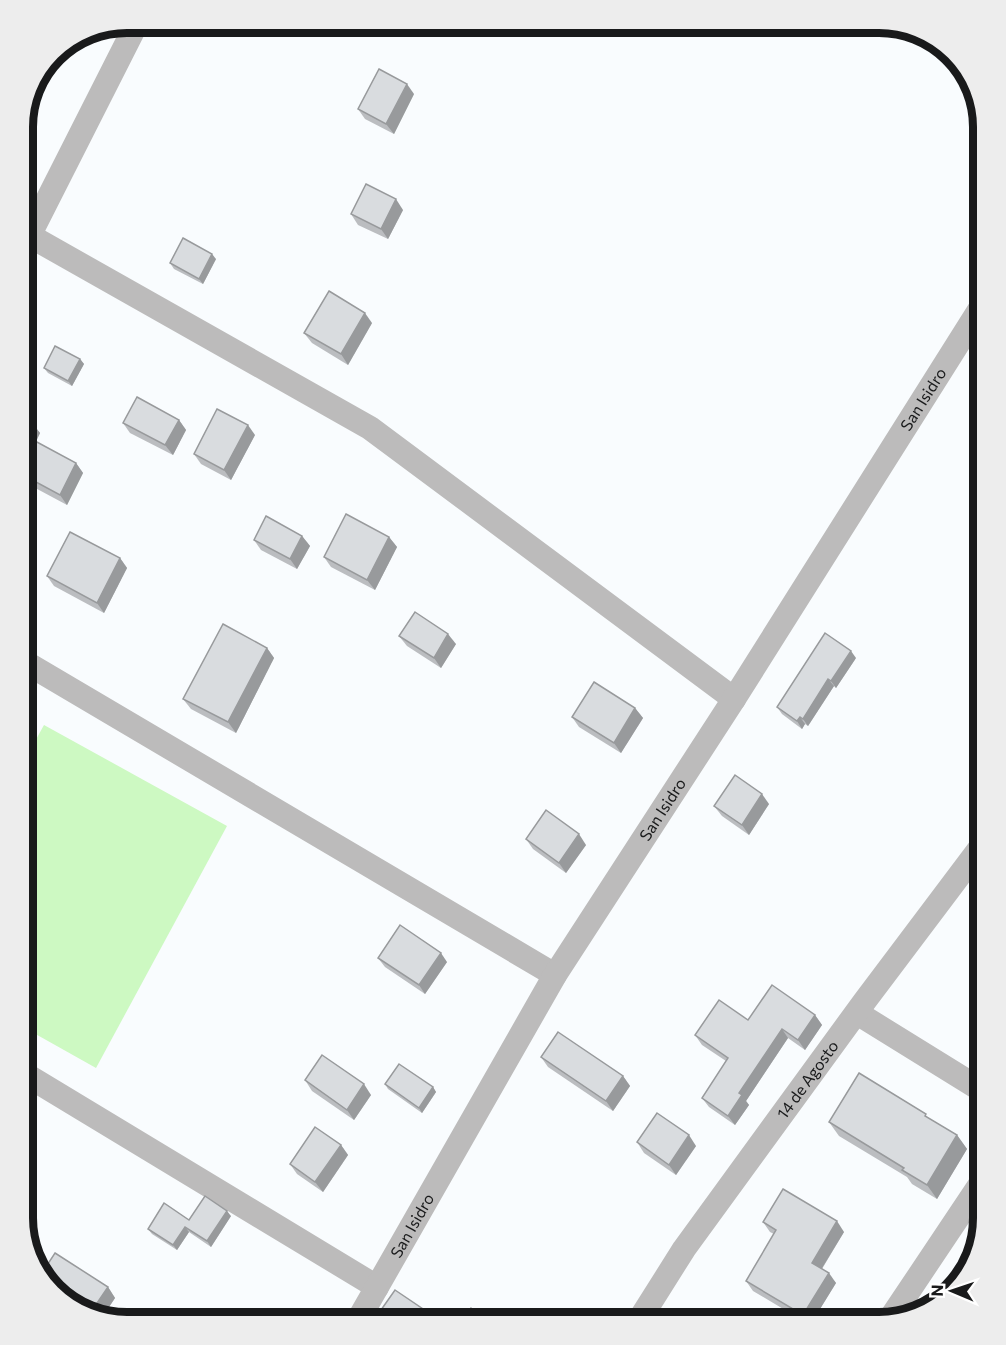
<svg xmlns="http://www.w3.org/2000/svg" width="1006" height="1345" viewBox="0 0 1006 1345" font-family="Commissioner,sans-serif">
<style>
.green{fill:#cdf9c2}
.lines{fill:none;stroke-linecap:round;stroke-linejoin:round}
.street{stroke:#bcbbbb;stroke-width:24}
.wall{fill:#bbbdc0}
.shaded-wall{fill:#989a9c}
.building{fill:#d9dcdf;stroke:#989a9c;stroke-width:1.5}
.labels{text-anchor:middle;stroke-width:6;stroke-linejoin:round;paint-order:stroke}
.street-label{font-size:16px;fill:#191a1b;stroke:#fff}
.rim{fill:none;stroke:#191a1b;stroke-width:8}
</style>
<rect width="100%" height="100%" fill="#f9fcfe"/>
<polygon class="green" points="44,725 227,826 96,1068 23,1027 23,763"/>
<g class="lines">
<g class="street">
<polyline points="23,232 370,428 734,699"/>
<polyline points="23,248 137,23"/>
<polyline points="23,661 555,975"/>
<polyline points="857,1013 983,1091"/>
<polyline points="23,1073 377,1287"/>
<polyline points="890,1319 983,1180"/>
<path id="s1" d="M357,1322L555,975L734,699L983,304"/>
<path id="s2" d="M638,1322L684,1249L864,1002L983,844"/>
</g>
</g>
<g class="wall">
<polygon points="933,50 966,69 970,82 943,64"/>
<polygon points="414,94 394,134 365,119 358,109"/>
<polygon points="403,210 388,239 358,225 351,214"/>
<polygon points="216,259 203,284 174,269 170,263"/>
<polygon points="372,323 348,365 312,343 304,333"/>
<polygon points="80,359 84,364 72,386 48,373 44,368"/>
<polygon points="179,420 186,430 173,455 130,433 123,423"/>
<polygon points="23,421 36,428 40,433 36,442 76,463 83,473 67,505 26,483 23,479 23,466 24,463 23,462"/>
<polygon points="255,435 231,480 201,464 194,454"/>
<polygon points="302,536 310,546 297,569 261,550 254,540"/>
<polygon points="389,537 397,547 375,590 331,567 324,557"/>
<polygon points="120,558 127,568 104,613 54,586 47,576"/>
<polygon points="399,636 456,644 441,668 407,646"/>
<polygon points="267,648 274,658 236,733 191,709 183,699"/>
<polygon points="856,658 836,688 834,686 808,726 805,724 802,729 782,714 777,707"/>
<polygon points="635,708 643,718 621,753 579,727 572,717"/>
<polygon points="769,804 749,835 722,816 714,806"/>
<polygon points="526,839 586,845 566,873 533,849"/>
<polygon points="378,958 447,962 425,994 385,967"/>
<polygon points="815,1015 822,1025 805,1050 788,1038 746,1101 749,1105 735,1125 709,1107 702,1098 726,1061 702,1045 695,1035 748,1020"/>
<polygon points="541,1057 623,1076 630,1086 613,1111 548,1067"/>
<polygon points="305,1080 371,1095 354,1120 312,1091"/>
<polygon points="385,1084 433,1087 436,1092 422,1113 388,1089"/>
<polygon points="929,1118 957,1135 967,1149 937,1199 912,1184 907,1177 839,1136 829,1122"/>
<polygon points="637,1142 696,1146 676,1175 644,1153"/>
<polygon points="341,1145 348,1155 323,1192 297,1174 290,1164"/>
<polygon points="231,1216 211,1247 189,1232 177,1250 152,1234 148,1229 189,1220"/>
<polygon points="763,1222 844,1232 822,1269 836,1283 812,1322 805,1322 753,1291 746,1281 774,1234 770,1232"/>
<polygon points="40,1276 108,1287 115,1298 103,1316 80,1310 69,1303"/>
</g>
<g class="shaded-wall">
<polygon points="407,84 414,94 394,134 386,124"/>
<polygon points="28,102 34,110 23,135 23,120"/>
<polygon points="396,199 403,210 388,239 381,229"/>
<polygon points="212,254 216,259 203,284 199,279"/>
<polygon points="365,313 372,323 348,365 341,354"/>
<polygon points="80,359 84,364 72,386 68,381"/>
<polygon points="179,420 186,430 173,455 165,445"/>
<polygon points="248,425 255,435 231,480 224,470"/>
<polygon points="36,428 40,433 25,463 23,460 23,454"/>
<polygon points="76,463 83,473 67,505 60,495"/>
<polygon points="302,536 310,546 297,569 290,559"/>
<polygon points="389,537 397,547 375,590 367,580"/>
<polygon points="120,558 127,568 104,613 97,603"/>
<polygon points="448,634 456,644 441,668 434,658"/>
<polygon points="267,648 274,658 236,733 228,722"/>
<polygon points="851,651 856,658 836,688 831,681"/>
<polygon points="828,679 834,686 808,726 803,719"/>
<polygon points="635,708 643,718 621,753 614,743"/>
<polygon points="800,717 805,724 802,729 797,721"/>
<polygon points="762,794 769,804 749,835 742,825"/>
<polygon points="579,834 586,845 566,873 559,863"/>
<polygon points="441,953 447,962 425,994 419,985"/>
<polygon points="815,1015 822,1025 805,1050 798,1040"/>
<polygon points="782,1029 788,1038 746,1101 749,1105 735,1125 728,1116 739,1093"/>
<polygon points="623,1076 630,1086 613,1111 606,1101"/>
<polygon points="364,1084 371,1095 354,1120 347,1110"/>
<polygon points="433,1087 436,1092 422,1113 419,1108"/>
<polygon points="689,1135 696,1146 676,1175 669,1165"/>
<polygon points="957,1135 967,1149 937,1199 927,1185"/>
<polygon points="341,1145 348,1155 323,1192 315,1182"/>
<polygon points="227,1211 231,1216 211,1247 207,1241"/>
<polygon points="837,1221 844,1232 819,1273 812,1263"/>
<polygon points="185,1227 189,1232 177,1250 173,1245"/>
<polygon points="829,1273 836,1283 812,1322 808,1322 803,1315"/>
<polygon points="108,1287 115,1298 103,1316 92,1313 91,1312"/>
<polygon points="426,1311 433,1322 419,1322"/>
</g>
<g class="building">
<polygon points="938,43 966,69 966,72 933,50"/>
<polygon points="379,69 407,84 386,124 358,109"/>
<polygon points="366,184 396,199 381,229 351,214"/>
<polygon points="183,238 212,254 199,279 170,263"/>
<polygon points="329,291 365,313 341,354 304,333"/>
<polygon points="55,346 80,359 68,381 44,368"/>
<polygon points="137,397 179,420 165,445 123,423"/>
<polygon points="217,409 248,425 224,470 194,454"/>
<polygon points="23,421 36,428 23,454"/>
<polygon points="35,441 76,463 60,495 23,475 23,466"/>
<polygon points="346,514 389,537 367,580 324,557"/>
<polygon points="266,516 302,536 290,559 254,540"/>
<polygon points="70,532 120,558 97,603 47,576"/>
<polygon points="415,612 448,634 434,658 399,636"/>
<polygon points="223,624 267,648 228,722 183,699"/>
<polygon points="825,633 851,651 831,681 828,679 803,719 800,717 797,721 777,707"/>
<polygon points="594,682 635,708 614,743 572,717"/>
<polygon points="735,775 762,794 742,825 714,806"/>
<polygon points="546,810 579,834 559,863 526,839"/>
<polygon points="400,925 441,953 419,985 378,958"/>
<polygon points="772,985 815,1015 798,1040 782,1029 739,1093 742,1095 728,1116 702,1098 728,1058 695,1035 719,1000 748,1020"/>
<polygon points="558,1032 623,1076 606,1101 541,1057"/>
<polygon points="322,1055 364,1084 347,1110 305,1080"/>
<polygon points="399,1064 433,1087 419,1108 385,1084"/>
<polygon points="859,1073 926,1114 925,1116 957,1135 927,1185 902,1170 904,1168 829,1122"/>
<polygon points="657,1113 689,1135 669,1165 637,1142"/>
<polygon points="315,1127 341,1145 315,1182 290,1164"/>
<polygon points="783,1189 837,1221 812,1263 829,1273 803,1315 746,1281 776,1230 763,1222"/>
<polygon points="205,1196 227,1211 207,1241 185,1227 173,1245 148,1229 164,1203 189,1220"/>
<polygon points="55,1253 108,1287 91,1312 49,1285 40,1276"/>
<polygon points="395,1290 426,1311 419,1322 379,1322 374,1320"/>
<polygon points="471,1308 492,1322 461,1322"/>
</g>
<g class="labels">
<g class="street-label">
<text dy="6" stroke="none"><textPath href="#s1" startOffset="1083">San Isidro</textPath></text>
<text dy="6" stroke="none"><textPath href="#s1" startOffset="597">San Isidro</textPath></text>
<text dy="6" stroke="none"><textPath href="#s2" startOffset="296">14 de Agosto</textPath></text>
<text dy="6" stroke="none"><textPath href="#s1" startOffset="111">San Isidro</textPath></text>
</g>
</g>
<path d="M0 0H1006V1345H0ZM127 33H879A94 94 0 0 1 973 127V1218A94 94 0 0 1 879 1312H127A94 94 0 0 1 33 1218V127A94 94 0 0 1 127 33Z" fill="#ededed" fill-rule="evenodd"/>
<path class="rim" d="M127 33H879A94 94 0 0 1 973 127V1218A94 94 0 0 1 879 1312H127A94 94 0 0 1 33 1218V127A94 94 0 0 1 127 33Z"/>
<g transform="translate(952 1291) rotate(272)" stroke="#ffffff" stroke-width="4.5" paint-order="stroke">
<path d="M0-4.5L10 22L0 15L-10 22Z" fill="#191a1b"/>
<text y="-9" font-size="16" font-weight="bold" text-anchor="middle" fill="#191a1b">N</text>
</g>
</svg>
